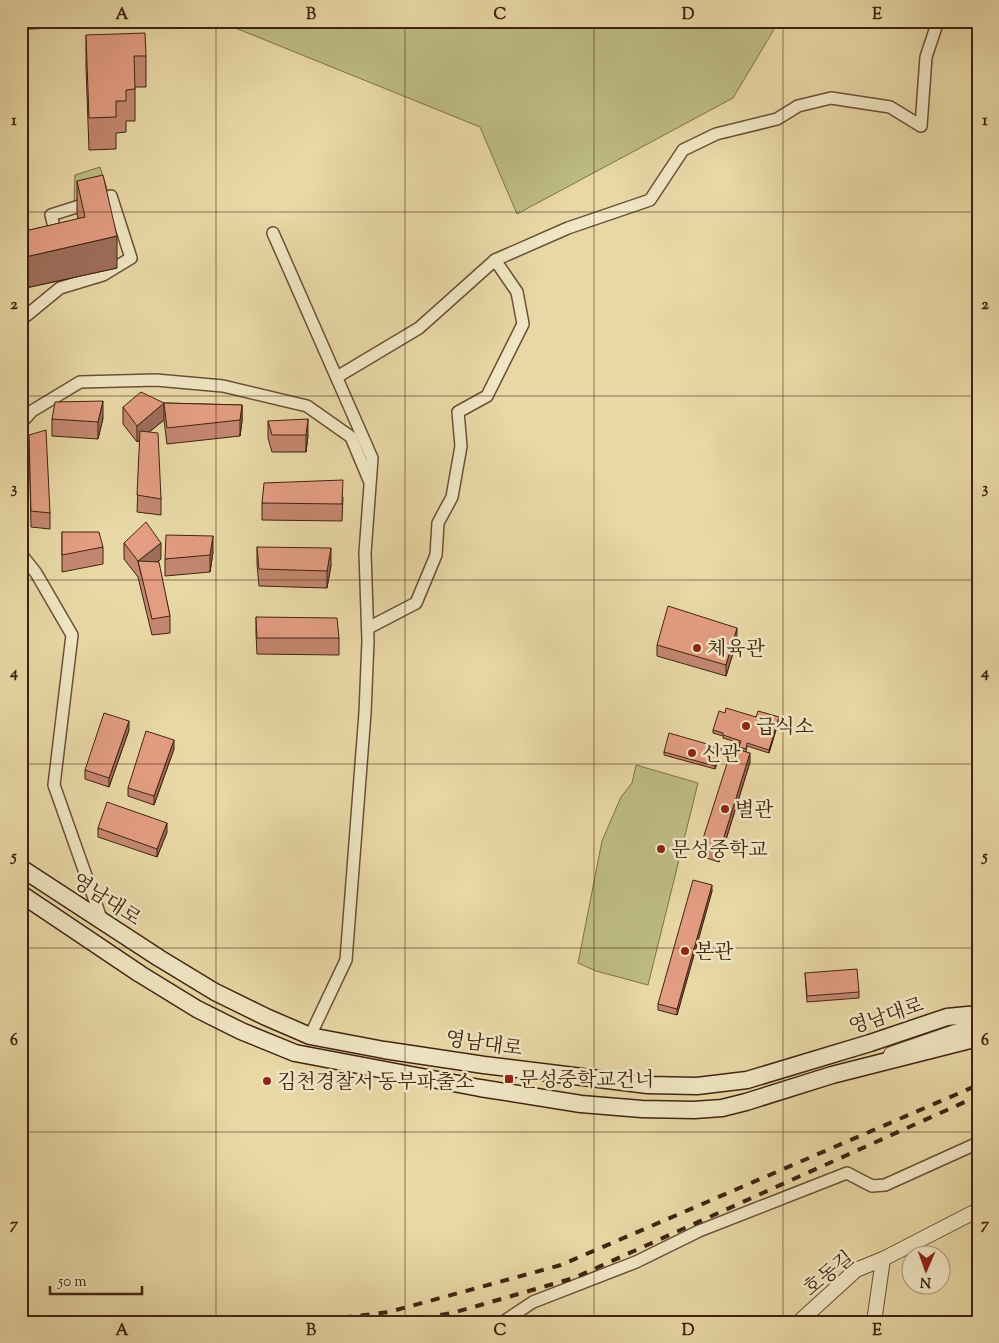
<svg xmlns="http://www.w3.org/2000/svg" width="999" height="1343" viewBox="0 0 999 1343" font-family="'Sorts Mill Goudy','Noto Serif KR',serif">
<style>
.green{fill:#bdbc82;stroke:#7f704a}
.lines{fill:none;stroke-linecap:round;stroke-linejoin:round}
.minor-casing{stroke:#6b5036;stroke-width:14}
.tertiary-casing{stroke:#6b5036;stroke-width:16}
.secondary-casing{stroke:#412311;stroke-width:19}
.minor{stroke:#f0e6c4;stroke-width:11}
.tertiary{stroke:#f0e6c4;stroke-width:14}
.secondary{stroke:#f0e6c4;stroke-width:16}
.rail{stroke:#412311;stroke-width:4;stroke-dasharray:9 9;stroke-linecap:butt}
.wall{fill:#c38770;stroke:#412311}
.shaded-wall{fill:#9f6e5b;stroke:#412311}
.building{fill:#e39d82;stroke:#412311}
.grid{fill:none;stroke:#412311;stroke-width:1;stroke-opacity:0.55}
.poi-dot{fill:#8f2418;stroke:#f0e6c4;stroke-width:2}
.labels{text-anchor:middle;stroke-width:5;stroke-linejoin:round;paint-order:stroke}
.poi-label{font-size:20px;fill:#412311;stroke:#f0e6c4;text-anchor:start}
.street-label{font-size:20px;fill:#412311;stroke:#f0e6c4}
.neatline{fill:none;stroke:#412311;stroke-width:2}
.grid-label{font-size:16px;text-anchor:middle;font-weight:bold;fill:#412311}
</style>
<rect width="100%" height="100%" fill="#e8d8a5"/>
<filter id="stains"><feTurbulence type="fractalNoise" baseFrequency=".004" numOctaves="4"/><feColorMatrix values="0 0 0 0 .2 0 0 0 0 .09 0 0 0 0 .02 0 0 0 .5 -.17"/></filter>
<radialGradient id="worn" r=".72"><stop offset=".6" stop-color="#630" stop-opacity="0"/><stop offset="1" stop-color="#630" stop-opacity=".3"/></radialGradient>
<g class="green">
<polygon points="21,21 72,21 64,27 21,30"/>
<polygon points="213,21 779,21 733,98 517,214 480,127 228,25"/>
<polygon points="100,167 109,195 74,204 75,175"/>
<polygon points="636,765 698,783 648,985 596,971 578,963 602,841 621,797 632,783"/>
</g>
<g class="lines">
<defs>
<g id="minor">
<polyline points="273,233 372,458 365,553 368,641 365,713 346,960 310,1036"/>
<polyline points="21,320 60,288 103,275 131,258 111,196 51,215 57,239"/>
<polyline points="337,377 419,328 495,260 568,228 650,200 683,150 716,134 777,119 798,106 831,98 890,107 921,126 926,57 938,21"/>
<polyline points="21,423 32,411 80,382 156,380 223,386 307,406 351,437 369,480"/>
<polyline points="21,554 36,573 72,635 54,785 102,921"/>
<polyline points="368,628 416,603 436,555 438,523 452,497 461,446 458,412 487,396 523,324 517,292 495,260"/>
<polyline points="503,1322 533,1302 636,1262 699,1231 847,1173 872,1186 885,1185 978,1143"/>
</g>
<g id="tertiary">
<polyline points="891,1054 978,1024"/>
<polyline points="799,1322 856,1270 883,1259"/>
<polyline points="874,1322 883,1259 978,1210"/>
</g>
<g id="secondary">
<polyline points="21,868 159,958 215,992 266,1017 310,1036 384,1050 484,1065 648,1085 697,1086 747,1080 870,1043 947,1017 978,1014"/>
<polyline points="21,894 140,974 197,1009 241,1031 295,1053 480,1088 581,1104 642,1109 694,1110 722,1108 746,1102 832,1075 978,1038"/>
</g>
</defs>
<use href="#minor" class="minor-casing"/>
<use href="#tertiary" class="tertiary-casing"/>
<use href="#secondary" class="secondary-casing"/>
<use href="#minor" class="minor"/>
<use href="#tertiary" class="tertiary"/>
<use href="#secondary" class="secondary"/>
<g class="rail">
<polyline points="21,1318 59,1322"/>
<polyline points="307,1322 389,1312 561,1265 978,1085"/>
<polyline points="405,1322 456,1312 574,1278 978,1096"/>
</g>
</g>
<g class="wall">
<polygon points="86,35 146,56 146,87 135,87 135,121 126,121 126,132 116,133 116,149 89,150 86,67"/>
<polygon points="77,181 117,268 21,289 21,232 78,219 77,213"/>
<polygon points="164,403 242,405 242,421 240,436 167,444 164,420 149,432 161,499 161,515 137,512 140,440 137,442 123,424 123,407"/>
<polygon points="103,418 98,439 52,436 52,419"/>
<polygon points="268,421 308,435 306,452 272,452 268,438"/>
<polygon points="29,435 50,513 50,529 31,527"/>
<polygon points="343,497 342,521 262,520 262,503"/>
<polygon points="62,532 103,547 103,564 62,572"/>
<polygon points="124,543 161,559 158,562 170,616 170,633 152,635 138,577 124,559"/>
<polygon points="257,547 331,565 327,588 259,586 257,564"/>
<polygon points="213,552 210,572 165,576 165,559"/>
<polygon points="256,617 339,638 339,655 257,654 256,634"/>
<polygon points="737,640 726,676 657,656 657,645"/>
<polygon points="725,713 779,720 769,753 747,746 746,752 739,750 740,743 723,738 723,736 713,733 713,730"/>
<polygon points="129,730 109,787 85,779 85,770"/>
<polygon points="174,749 154,805 128,796 128,788"/>
<polygon points="721,751 715,769 664,755 664,752"/>
<polygon points="750,762 719,862 700,856 700,848"/>
<polygon points="98,828 167,832 157,857 98,837"/>
<polygon points="712,891 677,1015 658,1010 658,1004"/>
<polygon points="805,973 859,992 859,998 807,1002"/>
</g>
<g class="shaded-wall">
<polygon points="117,236 117,268 21,289 21,258"/>
<polygon points="103,401 103,418 98,439 98,422"/>
<polygon points="164,403 164,420 137,442 137,426"/>
<polygon points="242,405 242,421 240,436 240,420"/>
<polygon points="308,419 308,435 306,452 306,435"/>
<polygon points="213,536 213,552 210,572 210,555"/>
<polygon points="161,543 161,559 141,574 138,561"/>
<polygon points="331,548 331,565 327,588 327,571"/>
<polygon points="737,628 737,640 726,676 726,665"/>
<polygon points="779,717 779,720 769,753 769,750"/>
<polygon points="129,721 129,730 109,787 109,778"/>
<polygon points="174,740 174,749 154,805 154,796"/>
<polygon points="721,748 721,751 715,769 715,766"/>
<polygon points="750,753 750,762 719,862 719,853"/>
<polygon points="167,823 167,832 157,857 157,849"/>
<polygon points="712,885 712,891 677,1015 677,1009"/>
</g>
<g class="building">
<polygon points="145,33 146,56 134,56 135,89 126,90 126,101 116,101 116,117 89,118 86,35"/>
<polygon points="103,175 117,236 21,258 21,232 85,217 77,181"/>
<polygon points="141,392 164,403 242,405 240,420 167,428 164,403 137,426 123,407"/>
<polygon points="103,401 98,422 52,419 55,402"/>
<polygon points="308,419 306,435 272,435 268,421"/>
<polygon points="46,430 50,513 31,511 29,435"/>
<polygon points="140,431 158,433 161,499 137,495"/>
<polygon points="343,480 342,504 262,503 264,483"/>
<polygon points="146,522 161,543 138,561 124,543"/>
<polygon points="62,532 99,532 103,547 62,555"/>
<polygon points="166,535 213,536 210,555 165,559"/>
<polygon points="257,547 331,548 327,571 259,569"/>
<polygon points="138,561 159,562 170,616 152,619"/>
<polygon points="668,606 737,628 726,665 657,645"/>
<polygon points="256,617 337,618 339,638 257,638"/>
<polygon points="726,708 756,717 758,711 779,717 769,750 747,743 746,749 739,747 741,741 723,735 723,733 713,730 719,711 725,713"/>
<polygon points="104,713 129,721 109,778 85,770"/>
<polygon points="146,731 174,740 154,796 128,788"/>
<polygon points="669,733 721,748 715,766 664,752"/>
<polygon points="732,748 750,753 719,853 700,848"/>
<polygon points="107,802 167,823 157,849 98,828"/>
<polygon points="693,880 712,885 677,1009 658,1004"/>
<polygon points="857,969 859,992 807,996 805,973"/>
</g>
<path class="grid" d="M216,21V1322M405,21V1322M594,21V1322M783,21V1322M21,212H978M21,396H978M21,580H978M21,764H978M21,948H978M21,1132H978"/>
<g class="poi-dot">
<circle cx="697" cy="648" r="5"/>
<circle cx="746" cy="726" r="5"/>
<circle cx="692" cy="753" r="5"/>
<circle cx="725" cy="809" r="5"/>
<circle cx="661" cy="849" r="5"/>
<circle cx="685" cy="951" r="5"/>
<rect x="504" y="1074" width="10" height="10" rx="2.5"/>
<circle cx="267" cy="1081" r="5"/>
</g>
<g class="labels">
<g class="poi-label">
<text x="707" y="655">체육관</text>
<text x="756" y="733">급식소</text>
<text x="702" y="760">신관</text>
<text x="735" y="816">별관</text>
<text x="671" y="856">문성중학교</text>
<text x="695" y="958">본관</text>
<text x="519" y="1086">문성중학교건너</text>
<text x="277" y="1088">김천경찰서 동부파출소</text>
</g>
<g class="street-label">
<text transform="translate(107 899) rotate(33)" y="7">영남대로</text>
<text transform="translate(886 1015) rotate(-18)" y="7">영남대로</text>
<text transform="translate(484 1043) rotate(8)" y="7">영남대로</text>
<text transform="translate(828 1273) rotate(-39)" y="7">호동길</text>
</g>
</g>
<rect width="999" height="1343" fill="none" stroke="#e8d8a5" stroke-width="55"/>
<g transform="translate(926 1270) rotate(182)"><circle r="24" fill="#f0e6c4" stroke="#aa987c"/>
<path d="M0-4L9 19L0 12L-9 19Z" fill="#8f2418"/>
<text y="-8" font-size="14" font-weight="bold" text-anchor="middle" fill="#412311">N</text>
</g>
<path d="M50 1286v8h92v-8" fill="none" stroke="#412311" stroke-width="2.5"/>
<text x="58" y="1286" font-size="15" fill="#412311" stroke="#f0e6c4" stroke-width="4" paint-order="stroke">50 m</text>
<rect x="28" y="28" width="944" height="1288" class="neatline"/>
<g class="grid-label">
<text x="122" y="19">A</text>
<text x="311" y="19">B</text>
<text x="500" y="19">C</text>
<text x="688" y="19">D</text>
<text x="877" y="19">E</text>
<text x="14" y="125">1</text>
<text x="985" y="125">1</text>
<text x="14" y="309">2</text>
<text x="985" y="309">2</text>
<text x="14" y="493">3</text>
<text x="985" y="493">3</text>
<text x="14" y="677">4</text>
<text x="985" y="677">4</text>
<text x="14" y="861">5</text>
<text x="985" y="861">5</text>
<text x="14" y="1045">6</text>
<text x="985" y="1045">6</text>
<text x="14" y="1229">7</text>
<text x="985" y="1229">7</text>
<text x="122" y="1335">A</text>
<text x="311" y="1335">B</text>
<text x="500" y="1335">C</text>
<text x="688" y="1335">D</text>
<text x="877" y="1335">E</text>
</g>
<rect width="100%" height="100%" filter="url(#stains)"/>
<rect width="100%" height="100%" fill="url(#worn)"/>
</svg>
